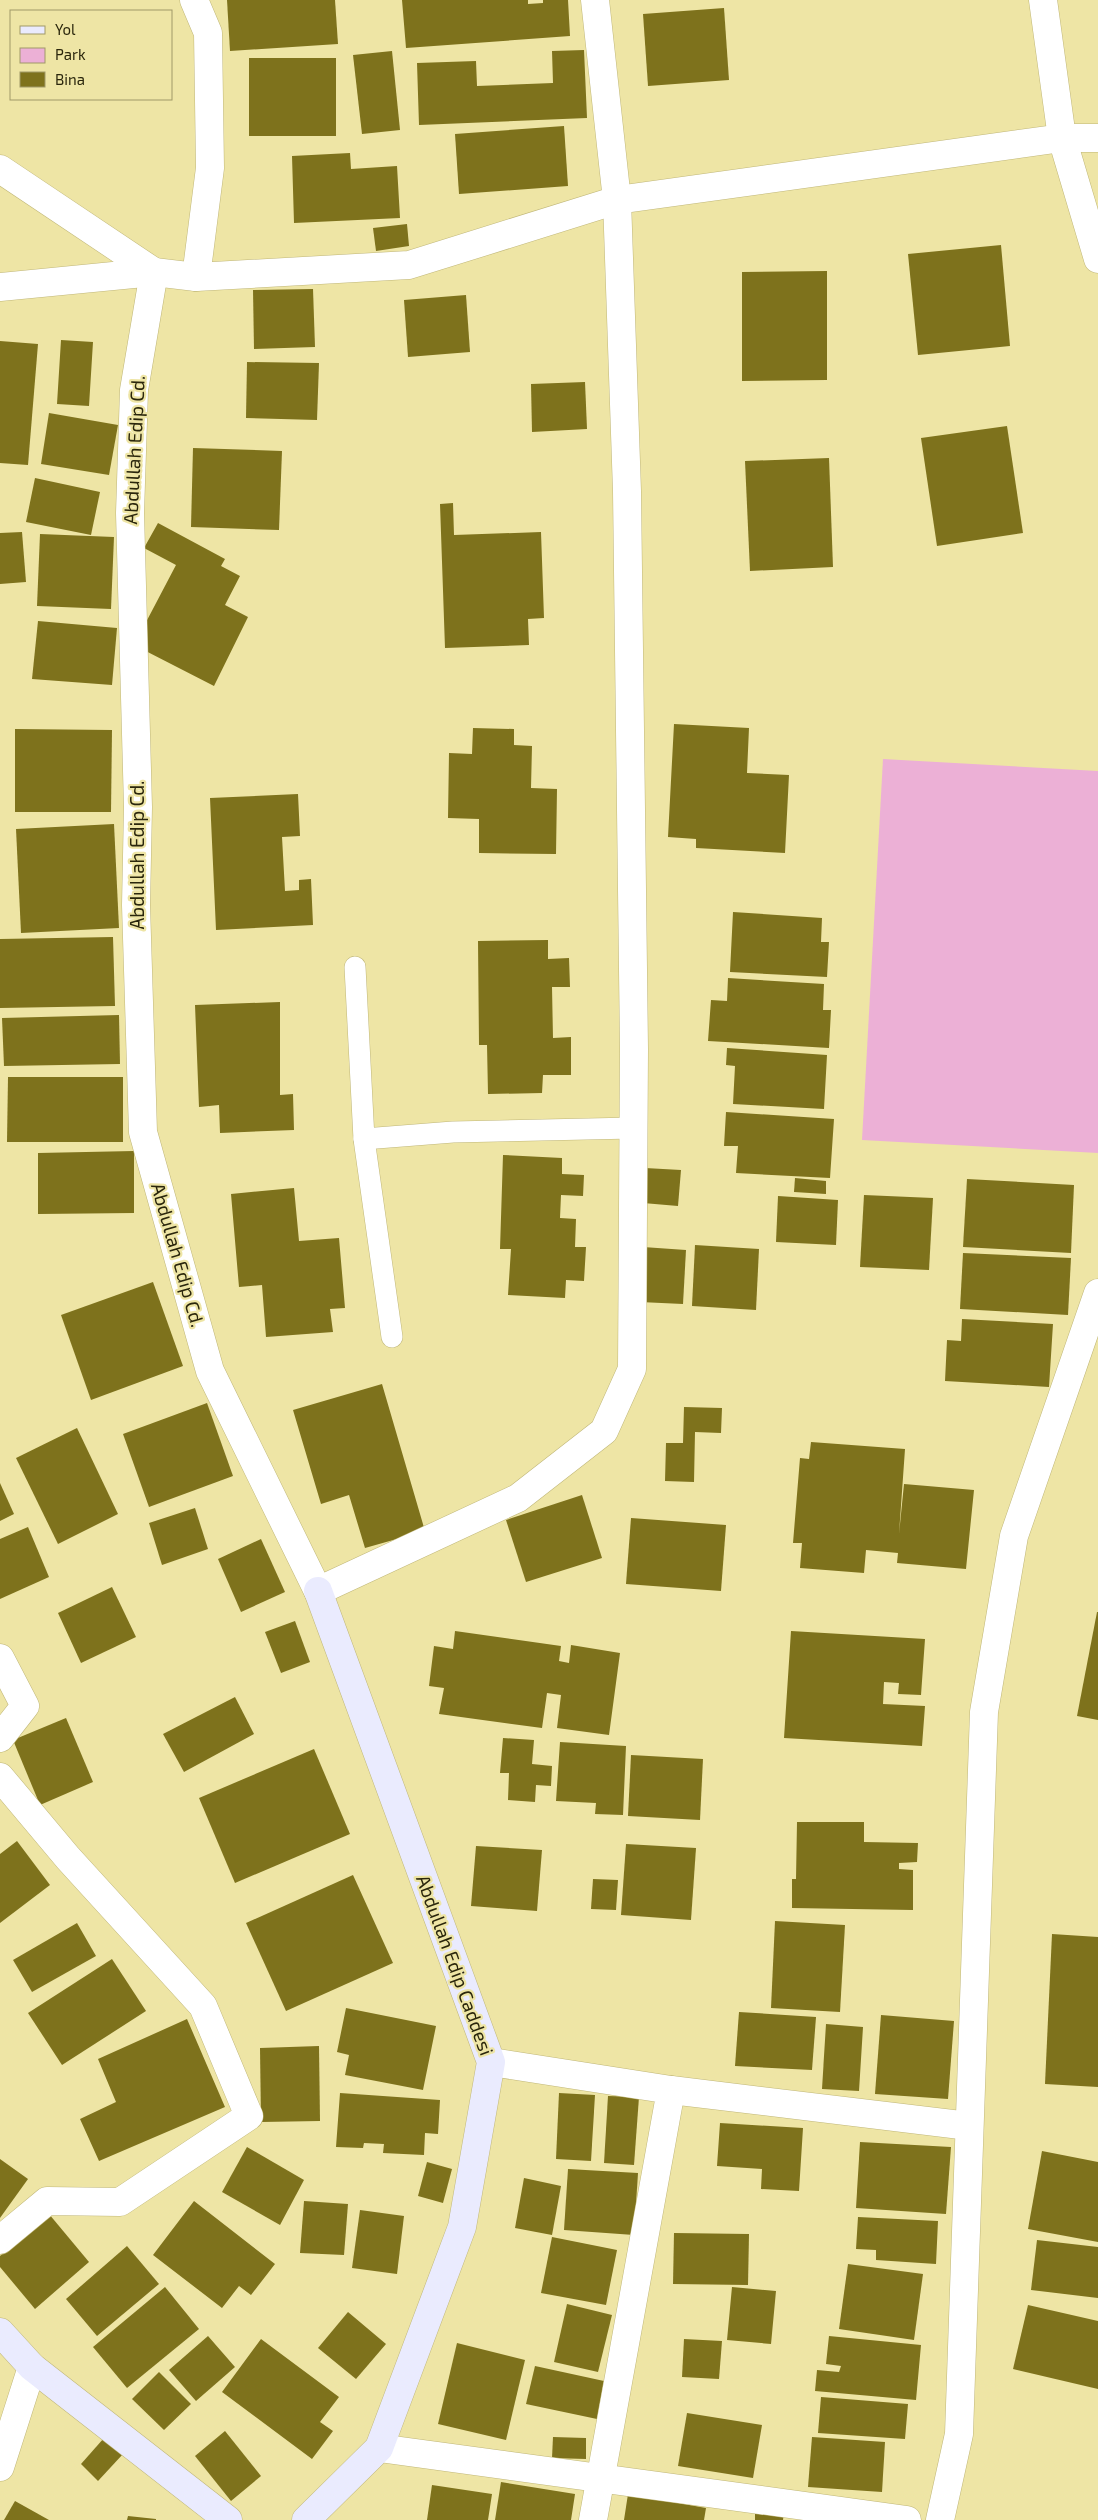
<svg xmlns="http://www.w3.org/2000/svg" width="1098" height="2520" viewBox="0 0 1098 2520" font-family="'Exo 2',sans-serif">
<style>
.green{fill:#ecb0d6}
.building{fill:#7e721c}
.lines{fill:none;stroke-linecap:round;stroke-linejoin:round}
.lane-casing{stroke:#c0b779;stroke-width:22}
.street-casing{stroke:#c0b779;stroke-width:29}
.secondary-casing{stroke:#c0b779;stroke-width:29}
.lane{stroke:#fff;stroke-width:21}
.street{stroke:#fff;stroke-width:28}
.secondary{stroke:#eaebfe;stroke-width:28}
.labels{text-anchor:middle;stroke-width:4.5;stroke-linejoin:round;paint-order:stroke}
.street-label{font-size:19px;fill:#2a260c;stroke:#eee5a5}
</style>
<rect width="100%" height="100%" fill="#eee5a5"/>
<polygon class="green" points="883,759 1098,771 1098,1153 862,1140"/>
<g class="building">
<polygon points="227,0 335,0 338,44 230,51"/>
<polygon points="402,0 528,0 528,4 543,3 543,0 568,0 570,36 406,48"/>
<polygon points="724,8 729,80 648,86 643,14"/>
<polygon points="584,50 587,118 419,125 417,63 476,61 477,86 553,83 552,51"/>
<polygon points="392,51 400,130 362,134 353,55"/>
<rect x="249" y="58" width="87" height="78"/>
<polygon points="564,126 568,186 459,194 455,134"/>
<polygon points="350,153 351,169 397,166 400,218 294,223 292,156"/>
<polygon points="407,224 409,246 376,251 373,228"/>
<polygon points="1001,245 1010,346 918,355 908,254"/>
<polygon points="827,271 827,380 742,381 742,272"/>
<polygon points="313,289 315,347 254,349 253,290"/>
<polygon points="466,295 470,352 408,357 404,300"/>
<polygon points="61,340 93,342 89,406 57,404"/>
<polygon points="0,341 38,344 28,465 0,463"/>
<polygon points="247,362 319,363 317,420 246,418"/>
<polygon points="585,382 587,429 532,432 531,384"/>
<polygon points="49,413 118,425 109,475 41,464"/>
<polygon points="1007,426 1023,533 937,546 921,438"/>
<polygon points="193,448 282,451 279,530 191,527"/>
<polygon points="829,458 833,567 750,571 745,461"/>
<polygon points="35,478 100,492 91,535 26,522"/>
<polygon points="453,503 454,535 541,532 544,618 528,619 529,645 445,648 440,504"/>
<polygon points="158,523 225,559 221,566 240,576 225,605 248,617 214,686 134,645 176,565 144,548"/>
<polygon points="22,532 26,582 0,584 0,533"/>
<polygon points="40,534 114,537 111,609 37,606"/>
<polygon points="38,621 117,628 112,685 32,679"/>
<polygon points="674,724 749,728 747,773 789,775 785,853 696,848 696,839 668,837"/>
<polygon points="473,728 514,729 514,745 532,746 531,788 557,789 556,854 479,853 479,819 448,818 449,753 472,754"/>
<polygon points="15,729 112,730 111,812 15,812"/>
<polygon points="298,794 300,836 282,837 285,891 299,890 299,880 311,879 313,925 216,930 210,798"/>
<polygon points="114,824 119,928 21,933 16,829"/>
<polygon points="733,912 822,918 821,942 829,942 827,977 730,972"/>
<polygon points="113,937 115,1006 0,1008 0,939"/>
<polygon points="548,940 548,959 569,958 570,987 552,987 553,1038 571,1037 571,1075 543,1075 542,1093 488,1094 487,1045 479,1045 478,941"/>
<polygon points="728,978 824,984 823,1010 831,1010 829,1048 708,1041 711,1000 727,1001"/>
<polygon points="280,1002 280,1095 293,1094 294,1130 220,1133 219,1105 199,1107 195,1005"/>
<polygon points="119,1015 120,1064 4,1066 2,1018"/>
<polygon points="727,1048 827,1055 824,1109 733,1104 735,1066 726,1065"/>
<polygon points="8,1077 123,1077 123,1142 7,1142"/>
<polygon points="726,1112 834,1119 830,1178 736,1173 738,1146 724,1146"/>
<polygon points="134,1151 134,1213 38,1214 38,1153"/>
<polygon points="503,1155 562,1158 562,1174 584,1175 583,1196 561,1195 560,1218 576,1219 575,1247 586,1247 584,1281 566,1280 565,1298 508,1295 511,1249 500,1249"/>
<polygon points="645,1168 681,1170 678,1206 643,1203"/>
<polygon points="795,1178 826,1181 826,1194 794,1192"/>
<polygon points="967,1179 1074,1185 1071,1253 963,1247"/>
<polygon points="294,1188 299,1241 339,1238 345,1308 330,1309 333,1332 266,1337 262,1285 239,1287 231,1194"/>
<polygon points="864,1195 933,1198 929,1270 860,1267"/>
<polygon points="778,1196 838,1200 836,1245 776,1242"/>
<polygon points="695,1245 759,1249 756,1310 692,1306"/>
<polygon points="643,1247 686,1250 683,1304 640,1302"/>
<polygon points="963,1253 1071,1258 1068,1315 960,1309"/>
<polygon points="153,1282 183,1366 91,1400 61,1315"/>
<polygon points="962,1319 1053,1324 1049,1387 945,1381 947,1340 961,1341"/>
<polygon points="382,1384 425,1531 365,1548 349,1495 321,1504 293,1410"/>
<polygon points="207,1403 233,1476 149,1507 123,1434"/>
<polygon points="684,1407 722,1408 721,1433 695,1432 694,1482 665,1481 666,1443 683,1443"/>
<polygon points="77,1428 118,1514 58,1544 16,1458"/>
<polygon points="811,1442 905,1449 899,1534 904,1484 974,1490 966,1569 897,1563 898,1553 866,1550 864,1573 800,1568 802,1543 793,1543 800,1458 809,1459"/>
<polygon points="0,1483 14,1514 0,1521"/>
<polygon points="582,1495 602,1558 526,1582 506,1520"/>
<polygon points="195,1508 208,1549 162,1565 149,1523"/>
<polygon points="631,1518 726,1525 721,1591 626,1584"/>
<polygon points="28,1527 49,1577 0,1599 0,1539"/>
<polygon points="261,1539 285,1592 241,1612 218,1559"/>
<polygon points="112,1587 136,1637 81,1663 58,1613"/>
<polygon points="1097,1612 1098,1612 1098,1720 1077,1716"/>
<polygon points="295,1621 310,1662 281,1673 265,1632"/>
<polygon points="455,1631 561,1646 559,1661 569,1663 571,1645 620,1653 609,1735 557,1728 561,1695 547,1693 542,1728 439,1714 444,1688 429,1686 434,1646 453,1649"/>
<polygon points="791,1631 925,1639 921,1695 898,1694 899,1683 884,1682 883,1704 925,1706 922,1746 784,1738"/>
<polygon points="235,1697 254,1734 184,1772 163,1734"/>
<polygon points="66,1718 93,1782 40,1805 13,1740"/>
<polygon points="503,1738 534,1740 532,1764 552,1766 551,1786 536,1785 535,1802 508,1800 509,1773 500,1773"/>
<polygon points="560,1742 626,1746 623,1815 595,1814 596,1803 556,1801"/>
<polygon points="314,1749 350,1834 235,1883 199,1798"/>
<polygon points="631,1755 703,1759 700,1820 628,1816"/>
<polygon points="797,1822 864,1822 864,1842 918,1843 917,1862 899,1863 899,1869 913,1870 913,1910 792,1908 792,1879 796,1879"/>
<polygon points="17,1841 50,1885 0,1923 0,1854"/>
<polygon points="626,1844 696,1848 691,1920 621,1915"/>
<polygon points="476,1846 542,1850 537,1911 471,1906"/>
<polygon points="353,1875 393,1963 286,2011 246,1923"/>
<polygon points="593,1879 618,1880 616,1910 591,1909"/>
<polygon points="775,1921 845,1925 840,2012 771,2008"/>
<polygon points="77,1923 96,1956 32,1992 13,1960"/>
<polygon points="1052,1934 1098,1937 1098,2087 1045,2084"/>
<polygon points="112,1959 146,2011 62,2065 28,2013"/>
<polygon points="346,2008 436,2026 423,2090 345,2075 349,2055 337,2052"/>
<polygon points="739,2012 816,2017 812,2070 735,2066"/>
<polygon points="881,2015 954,2021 948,2099 875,2094"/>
<polygon points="187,2019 225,2107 99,2161 80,2119 116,2102 98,2059"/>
<polygon points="826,2024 863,2027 859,2091 822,2089"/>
<polygon points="319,2046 320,2121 261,2122 260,2048"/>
<polygon points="340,2093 440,2100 438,2134 425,2133 424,2155 383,2153 384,2144 364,2143 363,2148 336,2147"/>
<polygon points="559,2093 595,2095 591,2161 556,2159"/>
<polygon points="608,2096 639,2097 634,2165 604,2163"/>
<polygon points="720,2123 803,2128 799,2191 761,2189 762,2169 717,2166"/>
<polygon points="860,2142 951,2147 946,2214 856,2208"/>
<polygon points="247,2147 304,2180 280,2225 222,2192"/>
<polygon points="1042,2151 1098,2162 1098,2242 1028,2229"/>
<polygon points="0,2159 28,2179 0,2218"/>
<polygon points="427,2162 452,2169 443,2203 418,2196"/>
<polygon points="568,2169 638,2173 634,2235 564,2230"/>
<polygon points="524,2178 561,2186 552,2235 515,2228"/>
<polygon points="194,2201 275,2264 251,2295 239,2286 222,2308 153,2255"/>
<polygon points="304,2201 348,2204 344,2255 300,2253"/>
<polygon points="360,2210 404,2216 397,2274 352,2268"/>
<polygon points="49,2214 89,2262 35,2309 0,2267 0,2256"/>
<polygon points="858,2217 938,2221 936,2264 876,2260 876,2250 856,2249"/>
<polygon points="674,2233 749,2234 748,2285 673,2284"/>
<polygon points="552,2237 617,2250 606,2305 541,2293"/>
<polygon points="1037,2240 1098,2247 1098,2298 1031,2290"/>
<polygon points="127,2246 159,2284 97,2336 66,2299"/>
<polygon points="848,2264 923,2274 914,2340 839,2329"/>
<polygon points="165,2287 199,2329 127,2388 93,2347"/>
<polygon points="732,2287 776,2291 771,2344 727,2340"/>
<polygon points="567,2304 612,2315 598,2372 554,2362"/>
<polygon points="1028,2305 1098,2321 1098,2389 1013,2369"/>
<polygon points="348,2312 386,2344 356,2379 318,2348"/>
<polygon points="208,2336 235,2367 196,2401 169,2370"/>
<polygon points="829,2336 921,2345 916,2400 815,2391 817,2370 839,2372 841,2366 826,2364"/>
<polygon points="261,2339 339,2397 320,2422 333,2431 312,2459 222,2392"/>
<polygon points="684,2339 722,2341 719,2379 682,2377"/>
<polygon points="457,2343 525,2360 506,2440 438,2424"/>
<polygon points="535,2366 604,2381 597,2419 526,2404"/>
<polygon points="159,2372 191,2404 164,2430 132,2399"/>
<polygon points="821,2397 908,2404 905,2439 818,2433"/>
<polygon points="687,2413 762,2425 753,2478 678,2466"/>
<polygon points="225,2431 261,2476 231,2501 195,2456"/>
<polygon points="553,2437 586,2438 586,2459 552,2458"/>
<polygon points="812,2437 885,2442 882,2492 808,2487"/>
<polygon points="104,2438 123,2454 98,2481 81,2464"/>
<polygon points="501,2482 575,2494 571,2520 495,2520"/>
<polygon points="432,2485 492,2494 488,2520 427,2520"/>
<polygon points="628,2494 706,2508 704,2520 624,2520"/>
<polygon points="15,2501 49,2520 4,2520"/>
<polygon points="755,2510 784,2512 783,2520 755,2520"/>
<polygon points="128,2516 156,2519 156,2520 127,2520"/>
</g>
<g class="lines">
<defs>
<g id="lane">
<polyline points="355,967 364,1139 453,1132 633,1128"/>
<polyline points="364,1139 392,1337"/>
</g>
<g id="street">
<polyline points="194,0 208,33 210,168 196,277 409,265 617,200 1062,138 1098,138"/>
<polyline points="1043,0 1062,138 1098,259"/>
<polyline points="0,169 154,272 134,390 130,513 138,807 136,905 143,1132 210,1371 318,1591 518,1498 604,1431 632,1369 634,1049 627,491 617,200 595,0"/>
<polyline points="0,287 154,272 196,277"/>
<polyline points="0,1658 25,1706 0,1738"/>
<polyline points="0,1777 68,1858 203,2006 249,2116 120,2202 47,2201 0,2240"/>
<polyline points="491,2062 671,2090 593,2520"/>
<polyline points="671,2090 969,2126"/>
<polyline points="379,2448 907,2520"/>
<polyline points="0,2467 32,2367"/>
<polyline points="940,2520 959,2434 984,1712 1014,1536 1098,1293"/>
</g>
<g id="secondary">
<polyline points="0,2332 32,2367 228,2520"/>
<polyline points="306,2520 379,2448 462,2227 491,2062 318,1591"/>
</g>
</defs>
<use href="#lane" class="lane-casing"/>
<use href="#street" class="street-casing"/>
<use href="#secondary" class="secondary-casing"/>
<use href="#lane" class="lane"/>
<use href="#street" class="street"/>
<use href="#secondary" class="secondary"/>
</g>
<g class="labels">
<g class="street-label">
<text transform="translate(134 450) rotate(-87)" y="7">Abdullah Edip Cd.</text>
<text transform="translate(137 855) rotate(-90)" y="7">Abdullah Edip Cd.</text>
<text transform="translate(178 1255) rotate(74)" y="7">Abdullah Edip Cd.</text>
<text transform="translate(455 1965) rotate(70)" y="7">Abdullah Edip Caddesi</text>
</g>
</g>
<rect x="10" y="10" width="162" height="90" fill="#eee5a5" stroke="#a09968"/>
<rect x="20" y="26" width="25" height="8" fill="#eaebfe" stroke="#a09968"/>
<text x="55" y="35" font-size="15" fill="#2a260c">Yol</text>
<rect x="20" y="48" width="25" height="15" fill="#ecb0d6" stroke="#a09968"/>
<text x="55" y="60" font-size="15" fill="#2a260c">Park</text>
<rect x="20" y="72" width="25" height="15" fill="#7e721c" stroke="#a09968"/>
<text x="55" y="85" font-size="15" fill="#2a260c">Bina</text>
</svg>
